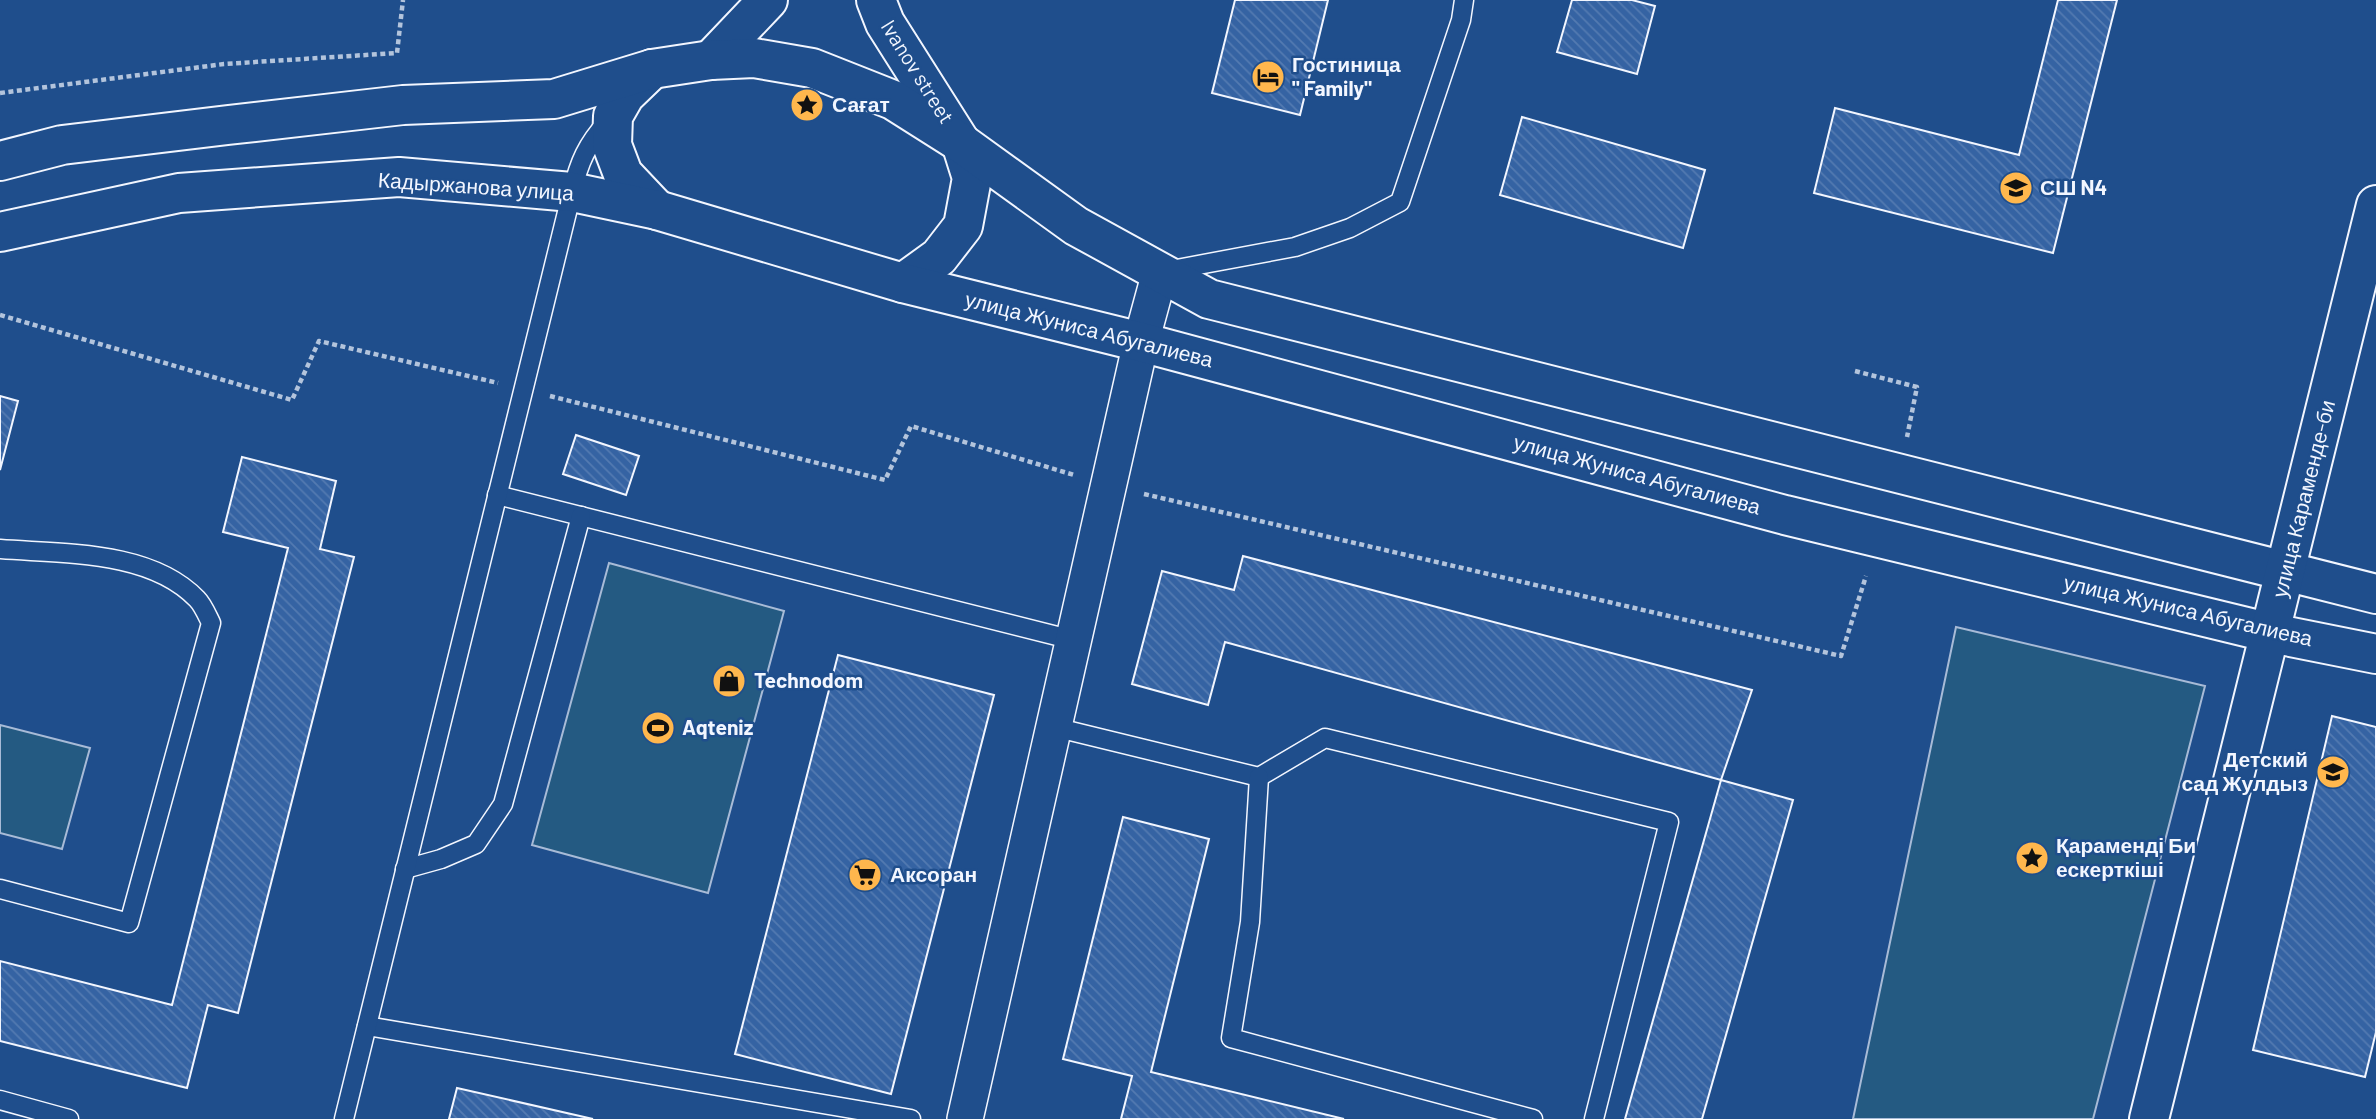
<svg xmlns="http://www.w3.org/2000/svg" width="2376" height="1119" viewBox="0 0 2376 1119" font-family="Barlow,sans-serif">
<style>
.green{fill:#245a82;stroke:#a8bbd7;stroke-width:2}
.building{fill:url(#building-back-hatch);stroke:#f2f6ff;stroke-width:2}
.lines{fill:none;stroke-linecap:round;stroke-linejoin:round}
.lane-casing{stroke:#f2f6ff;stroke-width:21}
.street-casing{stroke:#f2f6ff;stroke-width:38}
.secondary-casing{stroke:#f2f6ff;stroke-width:42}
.path{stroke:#b3c4dc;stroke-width:4.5;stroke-dasharray:5 3.5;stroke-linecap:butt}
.lane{stroke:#1f4e8c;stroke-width:18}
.street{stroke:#1f4e8c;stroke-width:35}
.secondary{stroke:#1f4e8c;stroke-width:38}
.labels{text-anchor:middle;stroke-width:5;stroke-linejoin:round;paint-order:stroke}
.poi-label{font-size:21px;font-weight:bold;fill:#f2f6ff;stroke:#1f4e8c;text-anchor:start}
.street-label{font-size:21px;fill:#f2f6ff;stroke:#1f4e8c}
</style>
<defs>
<pattern id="building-back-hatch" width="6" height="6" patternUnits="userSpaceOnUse" patternTransform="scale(1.75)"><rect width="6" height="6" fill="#3563a3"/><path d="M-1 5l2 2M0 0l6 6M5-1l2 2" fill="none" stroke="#537ab1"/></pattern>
</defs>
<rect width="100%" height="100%" fill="#1f4e8c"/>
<g class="green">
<polygon points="609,563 784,611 708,893 532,845"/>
<polygon points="1956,627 2205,686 2093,1119 1853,1119"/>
<polygon points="0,725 90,748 62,849 0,833"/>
</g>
<g class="building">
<polygon points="1235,0 1328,0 1300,115 1212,93"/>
<polygon points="1572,0 1632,0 1655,6 1637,74 1557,52"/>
<polygon points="2058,0 2117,0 2053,253 1814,193 1835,108 2019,155"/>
<polygon points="1522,117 1705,170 1683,248 1500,195"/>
<polygon points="0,396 18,401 0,470"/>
<polygon points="576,435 639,456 626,495 563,474"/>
<polygon points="242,457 336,481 320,549 354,557 238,1013 208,1005 187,1088 0,1041 0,961 172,1005 288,548 223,532"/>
<polygon points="1243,556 1752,690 1721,780 1225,642 1208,705 1132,684 1162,571 1234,590"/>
<polygon points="838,655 994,695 891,1094 735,1054"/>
<polygon points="2332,716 2376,727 2376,1032 2365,1077 2253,1050"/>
<polygon points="1721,780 1793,800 1702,1119 1625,1119"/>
<polygon points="1123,817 1209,839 1151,1072 1344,1119 1121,1119 1132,1076 1063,1059"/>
<polygon points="457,1088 593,1119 449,1119"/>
</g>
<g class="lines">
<defs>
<g id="lane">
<polyline points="1166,271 1295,247 1350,228 1400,202 1461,20 1464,0"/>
<polyline points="497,495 1073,640"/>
<path d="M0,549C63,554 150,550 197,599C203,605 207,615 211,623L129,923L0,889"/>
<polyline points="1054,727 1259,777 1325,738 1669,822 1594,1119"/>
<polyline points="1259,777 1250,922 1231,1038 1533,1119"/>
<polyline points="405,869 441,859 476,844 503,804 581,516"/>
<polyline points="367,1026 911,1119"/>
<polyline points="0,1100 69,1119"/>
<path d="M344,1119L572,192C579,162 587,144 608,121"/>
</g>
<polyline id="street" points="965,1119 1141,342 1160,272"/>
<g id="secondary">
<polyline points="876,0 885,23 961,143 972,178 963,226 939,257 903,283"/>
<polyline points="711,60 768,0"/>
<polyline points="652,69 625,95 613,116 612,145 623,174 657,210"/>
<polyline points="0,161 62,145 228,125 403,105 554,99 652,69 711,60 754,58 812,68 893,100 961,143 1076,226 1209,299 2376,594"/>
<polyline points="0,232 179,193 399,177 572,192 657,210 903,283 1141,342 1785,515 2271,633 2376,654"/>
<polyline points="2149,1119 2376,205"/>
</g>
</defs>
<use href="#lane" class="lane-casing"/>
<use href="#street" class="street-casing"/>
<use href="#secondary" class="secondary-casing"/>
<g class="path">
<polyline points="0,93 224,64 397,53 403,0"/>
<polyline points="0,315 292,400 319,341 498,383"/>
<polyline points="1855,371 1917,387 1907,437"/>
<polyline points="550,396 885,480 911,426 1074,475"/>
<polyline points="1144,494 1841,656 1866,576"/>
</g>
<use href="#lane" class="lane"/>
<use href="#street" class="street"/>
<use href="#secondary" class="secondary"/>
</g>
<defs>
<symbol id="hotel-disc" viewBox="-11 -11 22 22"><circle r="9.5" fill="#ffb74d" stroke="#1f4e8c"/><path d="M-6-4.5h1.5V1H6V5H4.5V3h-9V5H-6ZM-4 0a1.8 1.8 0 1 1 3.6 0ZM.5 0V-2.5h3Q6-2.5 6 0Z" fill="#111"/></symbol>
<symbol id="sight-disc" viewBox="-11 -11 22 22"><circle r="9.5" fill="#ffb74d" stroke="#1f4e8c"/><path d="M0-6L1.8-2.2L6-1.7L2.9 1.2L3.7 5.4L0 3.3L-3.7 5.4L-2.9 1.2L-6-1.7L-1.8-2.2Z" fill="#111"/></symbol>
<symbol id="school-disc" viewBox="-11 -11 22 22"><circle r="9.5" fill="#ffb74d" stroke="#1f4e8c"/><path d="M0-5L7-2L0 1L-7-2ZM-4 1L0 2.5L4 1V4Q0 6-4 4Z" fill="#111"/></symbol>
<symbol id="shop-disc" viewBox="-11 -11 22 22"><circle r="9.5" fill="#ffb74d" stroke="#1f4e8c"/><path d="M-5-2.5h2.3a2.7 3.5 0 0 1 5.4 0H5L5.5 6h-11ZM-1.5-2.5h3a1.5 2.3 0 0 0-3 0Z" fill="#111"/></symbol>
<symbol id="stadium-disc" viewBox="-11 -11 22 22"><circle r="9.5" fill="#ffb74d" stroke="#1f4e8c"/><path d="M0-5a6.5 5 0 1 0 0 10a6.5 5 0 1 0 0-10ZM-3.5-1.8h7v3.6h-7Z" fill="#111"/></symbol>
<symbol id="supermarket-disc" viewBox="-11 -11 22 22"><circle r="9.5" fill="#ffb74d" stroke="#1f4e8c"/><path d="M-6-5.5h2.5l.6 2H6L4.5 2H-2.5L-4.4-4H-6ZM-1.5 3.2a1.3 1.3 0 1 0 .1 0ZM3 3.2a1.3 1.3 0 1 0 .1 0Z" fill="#111"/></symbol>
</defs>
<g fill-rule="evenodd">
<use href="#hotel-disc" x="1249" y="58" width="38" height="38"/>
<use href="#sight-disc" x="788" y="86" width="38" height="38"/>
<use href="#school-disc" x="1997" y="169" width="38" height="38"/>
<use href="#shop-disc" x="710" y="662" width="38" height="38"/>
<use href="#stadium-disc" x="639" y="709" width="38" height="38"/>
<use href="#school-disc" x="2314" y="753" width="38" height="38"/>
<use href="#sight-disc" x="2013" y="839" width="38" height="38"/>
<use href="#supermarket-disc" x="846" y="856" width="38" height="38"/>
</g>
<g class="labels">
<g class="poi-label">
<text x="1292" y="72">Гостиница<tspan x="1292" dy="24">" Family"</tspan></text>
<text x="832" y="112">Сағат</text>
<text x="2040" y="195">СШ N4</text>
<text x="754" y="688">Technodom</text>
<text x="682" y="735">Aqteniz</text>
<text x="2308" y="767" text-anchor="end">Детский<tspan x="2308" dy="24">сад Жулдыз</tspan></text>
<text x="2056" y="853">Қараменді Би<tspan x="2056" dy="24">ескерткіші</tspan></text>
<text x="890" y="882">Аксоран</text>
</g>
<g class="street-label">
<text transform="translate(917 72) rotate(58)" y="7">Ivanov street</text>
<text transform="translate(476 187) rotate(4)" y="7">Кадыржанова улица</text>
<text transform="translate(1089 330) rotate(14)" y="7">улица Жуниса Абугалиева</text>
<text transform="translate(1637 475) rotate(15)" y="7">улица Жуниса Абугалиева</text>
<text transform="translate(2304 499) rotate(-76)" y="7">улица Караменде-би</text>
<text transform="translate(2188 611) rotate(13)" y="7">улица Жуниса Абугалиева</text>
</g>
</g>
</svg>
